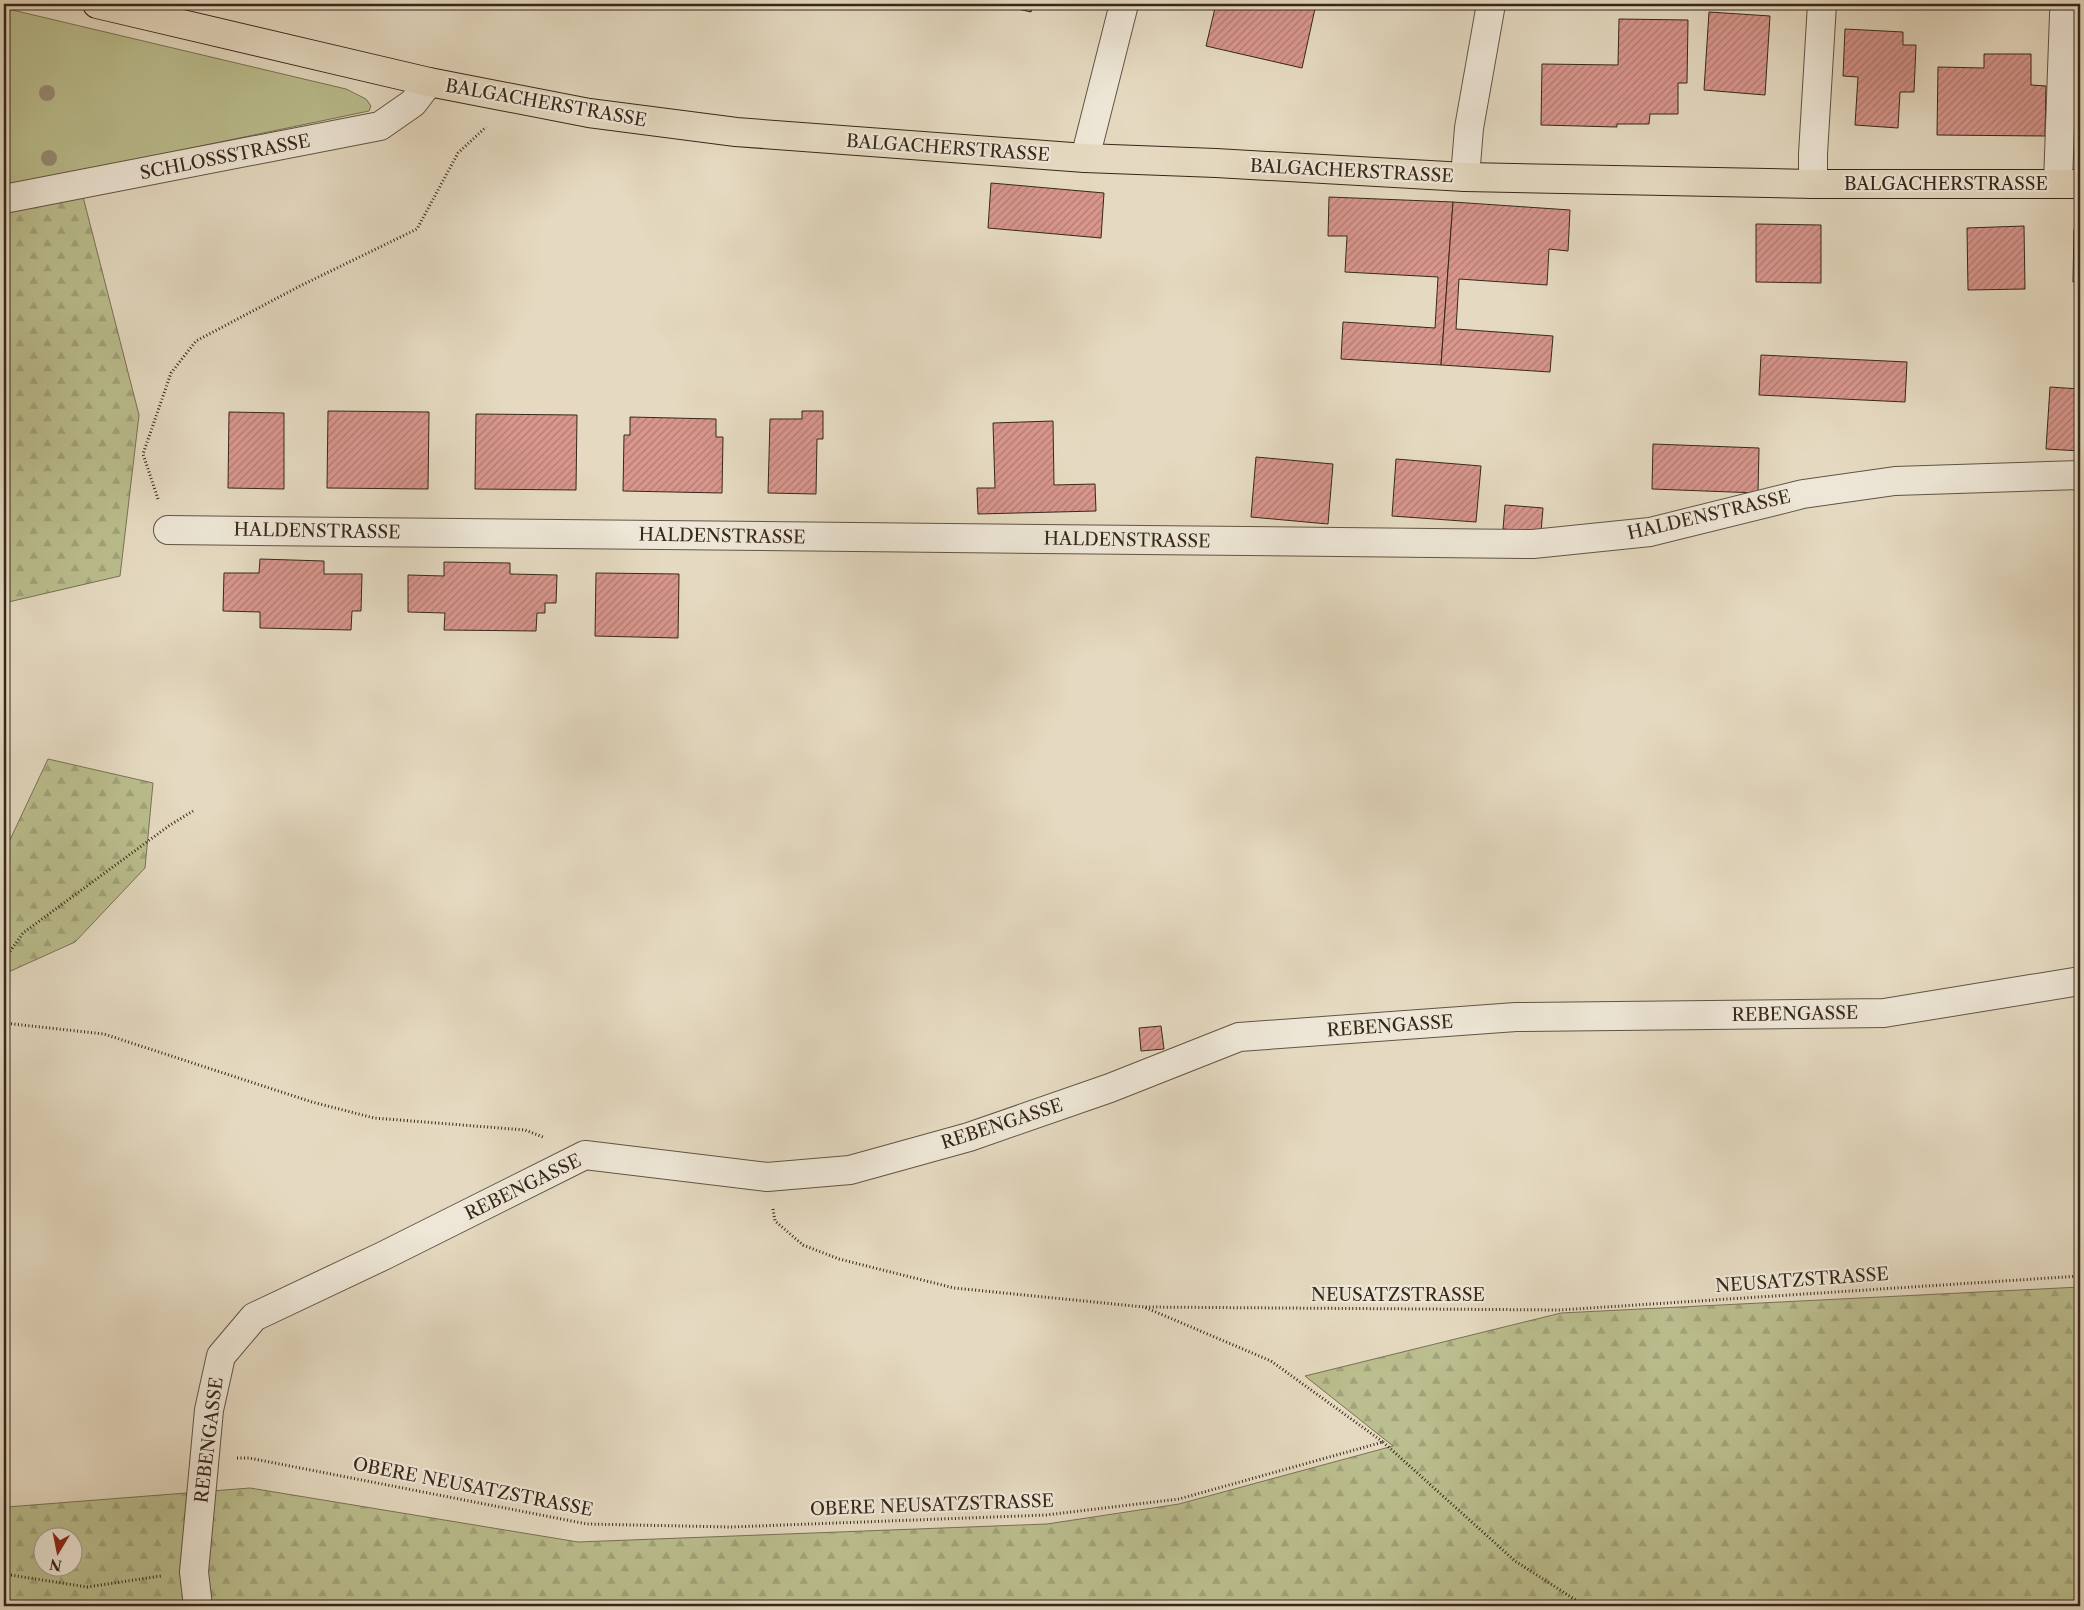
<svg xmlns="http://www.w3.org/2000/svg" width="2084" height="1610" viewBox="0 0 2084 1610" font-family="'Libre Caslon Text',serif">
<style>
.green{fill:#bbbe8e;stroke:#797254}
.forest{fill:url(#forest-firs);stroke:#797254;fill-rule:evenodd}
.building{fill:url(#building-hatch);stroke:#37271a}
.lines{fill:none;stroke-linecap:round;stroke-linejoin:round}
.minor-casing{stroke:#625444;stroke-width:30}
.major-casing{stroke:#37271a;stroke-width:30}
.path{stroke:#37271a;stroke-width:3;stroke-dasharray:1 2.5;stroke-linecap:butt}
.minor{stroke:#eee7d7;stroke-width:28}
.major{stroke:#e5dac1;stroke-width:28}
.tree{fill:#978c75}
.labels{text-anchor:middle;stroke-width:4.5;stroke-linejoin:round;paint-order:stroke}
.street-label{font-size:18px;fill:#37271a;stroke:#eee7d7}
</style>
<defs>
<pattern id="forest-firs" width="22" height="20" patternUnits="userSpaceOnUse" patternTransform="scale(1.25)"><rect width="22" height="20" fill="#bbbe8e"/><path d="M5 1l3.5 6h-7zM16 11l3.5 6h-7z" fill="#a1a37a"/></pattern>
<pattern id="building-hatch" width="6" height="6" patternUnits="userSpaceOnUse" patternTransform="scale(1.25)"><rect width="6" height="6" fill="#d8968d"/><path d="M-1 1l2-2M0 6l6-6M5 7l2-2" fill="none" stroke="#b07a72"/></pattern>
</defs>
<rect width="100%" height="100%" fill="#e5dac1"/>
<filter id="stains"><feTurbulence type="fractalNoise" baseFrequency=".004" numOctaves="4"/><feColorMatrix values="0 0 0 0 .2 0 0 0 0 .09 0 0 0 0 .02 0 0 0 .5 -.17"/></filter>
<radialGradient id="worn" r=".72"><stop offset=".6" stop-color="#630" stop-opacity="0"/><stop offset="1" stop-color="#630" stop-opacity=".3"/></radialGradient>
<polygon class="green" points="4,8 346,89 366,99 371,106 369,111 4,187"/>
<g class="forest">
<polygon points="80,185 139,415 120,576 4,603 4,201"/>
<polygon points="48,759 153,783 145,868 75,942 4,974 4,849 9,842"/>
<path d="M2080,1287V1606H155L145,1601L117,1606H4V1494L7,1507L250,1488L578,1542L1047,1524L1179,1504L1393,1446L1305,1376L1561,1313ZM42,1538H72V1568H42Z"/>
</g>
<g class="building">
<polygon points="996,4 1033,4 1031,12"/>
<polygon points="1216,4 1316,4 1302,68 1206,46"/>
<polygon points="1709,12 1770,16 1765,95 1704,90"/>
<polygon points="1619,19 1688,20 1687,83 1678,83 1678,114 1650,114 1649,124 1617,124 1617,127 1541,125 1542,64 1618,65"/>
<polygon points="1845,29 1903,32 1903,45 1916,45 1914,92 1900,92 1898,128 1855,125 1858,77 1843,76"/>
<polygon points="1984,54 2031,54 2031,85 2046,86 2045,136 1937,135 1938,67 1984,68"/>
<polygon points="2078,55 2080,55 2080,98 2076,98"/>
<polygon points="991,183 1104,193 1101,238 988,228"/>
<polygon points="1329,197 1453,202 1441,365 1341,359 1343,322 1435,328 1438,277 1345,272 1347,236 1328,236"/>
<polygon points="1453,202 1570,210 1568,251 1549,249 1547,285 1459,279 1456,329 1553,336 1550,372 1441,365"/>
<polygon points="1756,224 1821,225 1821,283 1756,282"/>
<polygon points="2024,226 2025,289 1968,290 1967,228"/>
<polygon points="2074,229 2080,229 2080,282 2073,282"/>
<polygon points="1761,355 1907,362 1905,402 1759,395"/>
<polygon points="2050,387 2080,389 2080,451 2046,449"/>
<polygon points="328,411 429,412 428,489 327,488"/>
<polygon points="802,411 823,411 823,439 817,439 816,494 768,493 770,419 802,419"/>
<polygon points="229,412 284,413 284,489 228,488"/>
<polygon points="476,414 577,415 576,490 475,489"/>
<polygon points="630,417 716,419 716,437 723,437 722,493 623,491 624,435 630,435"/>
<polygon points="1053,421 1054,485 1095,484 1096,511 978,514 977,488 995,488 993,423"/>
<polygon points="1653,444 1759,448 1758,493 1652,489"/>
<polygon points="1256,457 1333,464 1328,524 1251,517"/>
<polygon points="1396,459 1481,466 1476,522 1392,516"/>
<polygon points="1505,505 1543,508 1541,532 1503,529"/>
<polygon points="260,559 324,561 324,574 362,574 361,611 352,611 351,630 260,628 260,612 223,611 224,573 259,573"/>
<polygon points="444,562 510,563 510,574 557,575 556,603 545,603 545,613 537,613 536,631 444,630 445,613 408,612 408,575 444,576"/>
<polygon points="596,573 679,574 678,638 595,636"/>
<polygon points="1161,1026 1164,1049 1141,1051 1139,1028"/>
</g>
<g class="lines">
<defs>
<g id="minor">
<polyline points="1085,158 1124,4"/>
<polyline points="1465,177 1469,128 1491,4"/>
<polyline points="2058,183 2064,14 2068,4"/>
<polyline points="1813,184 1813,154 1822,4"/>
<polyline points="4,199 380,126 413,103 429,82"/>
<polyline points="168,530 1533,544 1650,532 1803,494 1895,481 2080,475"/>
<polyline points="198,1606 194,1572 209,1410 221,1356 254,1317 383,1256 585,1155 767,1177 850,1170 969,1137 1110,1088 1239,1037 1516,1017 1884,1013 2080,981"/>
</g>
<polyline id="major" points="97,4 429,82 589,113 736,132 1085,158 1216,163 1465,177 1813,184 2080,184"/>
</defs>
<use href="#minor" class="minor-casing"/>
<use href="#major" class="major-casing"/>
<g class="path">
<polyline points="158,499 143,454 171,373 196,341 300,286 417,229 458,153 486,127"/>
<polyline points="4,960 23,933 170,825 193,811"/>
<polyline points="4,1023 104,1034 312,1102 374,1118 525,1130 543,1137"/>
<polyline points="773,1209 775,1221 803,1245 839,1259 954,1288 1144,1307 1560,1310 2080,1276"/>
<polyline points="1383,1442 1515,1561 1585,1606"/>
<polyline points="237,1458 249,1458 587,1524 731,1527 1046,1515 1179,1499 1383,1442 1271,1361 1144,1307"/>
<polyline points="4,1574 87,1587 161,1576"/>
</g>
<use href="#minor" class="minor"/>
<use href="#major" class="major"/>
</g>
<g class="tree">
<circle cx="47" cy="93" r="8"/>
<circle cx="49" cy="158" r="8"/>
</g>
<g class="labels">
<g class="street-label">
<text transform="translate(546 103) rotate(10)" y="6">BALGACHERSTRASSE</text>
<text transform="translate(948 148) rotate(4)" y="6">BALGACHERSTRASSE</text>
<text transform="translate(225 157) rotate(-11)" y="6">SCHLOSSSTRASSE</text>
<text transform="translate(1352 171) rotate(3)" y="6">BALGACHERSTRASSE</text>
<text x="1946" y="190">BALGACHERSTRASSE</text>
<text transform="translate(1709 515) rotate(-13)" y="6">HALDENSTRASSE</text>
<text transform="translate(317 531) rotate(1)" y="6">HALDENSTRASSE</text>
<text transform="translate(722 536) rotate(1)" y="6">HALDENSTRASSE</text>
<text transform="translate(1127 540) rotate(1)" y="6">HALDENSTRASSE</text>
<text transform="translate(1795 1014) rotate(-1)" y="6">REBENGASSE</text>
<text transform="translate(1390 1026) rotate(-4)" y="6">REBENGASSE</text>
<text transform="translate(1002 1124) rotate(-18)" y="6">REBENGASSE</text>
<text transform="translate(523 1187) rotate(-26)" y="6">REBENGASSE</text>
<text transform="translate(1802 1280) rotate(-4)" y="6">NEUSATZSTRASSE</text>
<text x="1398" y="1301">NEUSATZSTRASSE</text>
<text transform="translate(209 1440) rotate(-83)" y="6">REBENGASSE</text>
<text transform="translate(473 1487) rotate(11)" y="6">OBERE NEUSATZSTRASSE</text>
<text transform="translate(932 1505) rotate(-2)" y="6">OBERE NEUSATZSTRASSE</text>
</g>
</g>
<rect width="2084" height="1610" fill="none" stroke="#e5dac1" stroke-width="20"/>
<rect x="5" y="5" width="2074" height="1600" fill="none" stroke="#37271a" stroke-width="2.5"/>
<rect x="10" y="10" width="2064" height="1590" fill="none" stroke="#37271a"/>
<g transform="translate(58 1552) rotate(190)"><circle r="24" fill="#eee7d7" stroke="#a59a8b"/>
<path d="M0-4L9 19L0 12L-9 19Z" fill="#8f2418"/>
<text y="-8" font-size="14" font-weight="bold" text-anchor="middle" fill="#37271a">N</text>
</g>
<rect width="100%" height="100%" filter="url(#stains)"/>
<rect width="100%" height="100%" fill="url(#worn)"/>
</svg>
